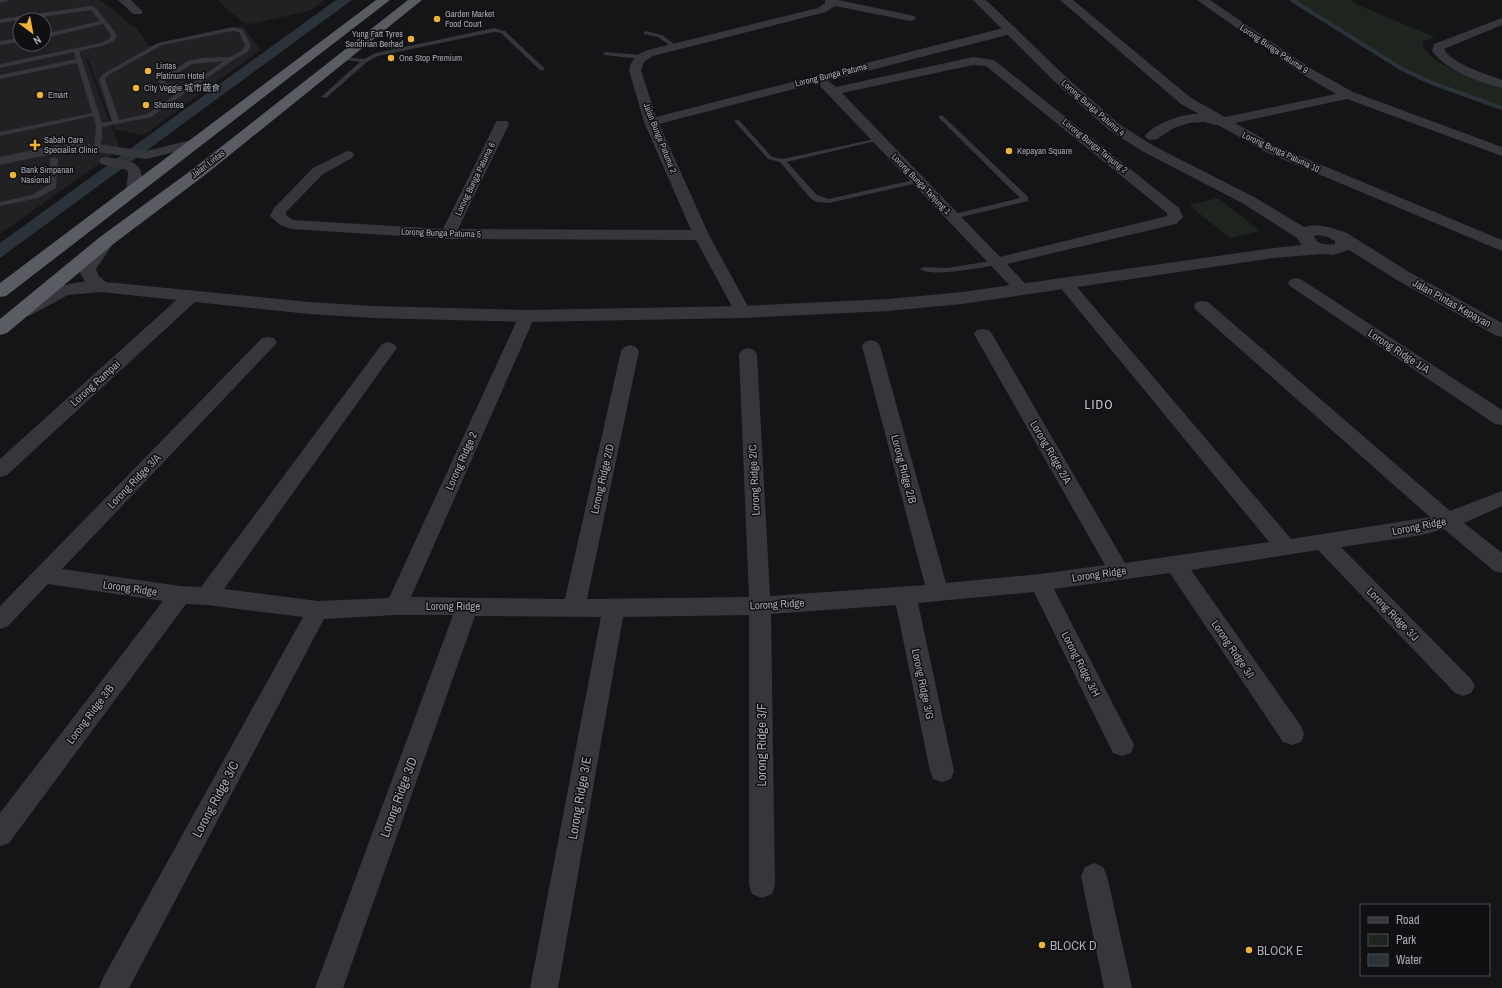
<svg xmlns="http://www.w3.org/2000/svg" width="1502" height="988" viewBox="0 0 1502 988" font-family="'Archivo Narrow','Noto Sans SC',sans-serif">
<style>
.built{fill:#212124;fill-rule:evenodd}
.green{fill:#1d251e}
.water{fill:#2b333a}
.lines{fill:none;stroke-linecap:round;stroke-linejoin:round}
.stream{stroke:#2b333a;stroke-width:4}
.service{fill:#36373c;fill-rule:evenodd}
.minor{fill:#36373c;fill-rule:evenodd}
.tertiary{fill:#36373c;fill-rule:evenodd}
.trunk{fill:#5a5c64;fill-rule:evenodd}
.poi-dot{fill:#eeb436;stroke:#101012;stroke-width:1.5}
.labels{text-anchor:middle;stroke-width:3;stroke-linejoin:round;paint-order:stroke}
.far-poi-label{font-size:9px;fill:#a7abb7;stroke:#101012;text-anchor:start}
.far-street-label{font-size:9px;fill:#a7abb7;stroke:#101012}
.street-label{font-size:11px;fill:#a7abb7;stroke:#101012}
.quarter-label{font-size:13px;letter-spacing:1px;fill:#c8cbd3;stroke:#101012}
.near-street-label{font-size:13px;fill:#a7abb7;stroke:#101012}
.near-poi-label{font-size:13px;fill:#a7abb7;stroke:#101012;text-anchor:start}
</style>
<rect width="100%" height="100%" fill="#151517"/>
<g class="built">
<path d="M6,0H100L137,29L149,46L243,26L260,50L144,135L114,129L88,59H86L120,149L0,234V1ZM20,20H44V44H20Z"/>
<polygon points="217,0 325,0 309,11 246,25"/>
</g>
<g class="green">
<path d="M1292,0H1351L1356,4L1435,37L1423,42V47C1437,68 1478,80 1502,88V108L1432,83L1402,69Z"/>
<polygon points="1218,198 1260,231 1230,238 1189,205"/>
</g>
<polygon class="water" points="336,0 352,0 0,258 0,243"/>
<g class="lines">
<polyline class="stream" points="1292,0 1402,69 1432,83 1502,108"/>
<g class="service">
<path d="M91,6L96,8L117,35L114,41L105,45L79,51L102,123L112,121L99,79L103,74L158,43L233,27L243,30L251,45L248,52L233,60L151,117L102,127V139L99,149L94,148L96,126L93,116L0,136V132L92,113L77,63L0,79V75L76,59L74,52L0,68V64L101,43L109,39L111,35L103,24L44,38V34L100,21L91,10L0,23V19ZM233,31L239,32L245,45L243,50L230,57L201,58L188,61L160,79L158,82L175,95L147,114L119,120L105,79L107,76L162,45ZM224,61L180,92L164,82L192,64Z"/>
<polygon points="494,28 505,31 544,68 544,70 540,70 501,33 494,32 378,56 367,62 326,98 321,97 360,62 340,59 340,57 364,59 376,53"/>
<polygon points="646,31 662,35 677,46 672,47 658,37 644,34 644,32"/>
<polygon points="20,38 20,42 0,45 0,41"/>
<polygon points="361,42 394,45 397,47 394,49 359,45 359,43"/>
<polygon points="606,52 641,55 644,57 641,59 604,55 603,54"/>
<polygon points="941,115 943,116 1028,197 1028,201 953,219 950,219 950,215 1020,198 939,118 939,116"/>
<polygon points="735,120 739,120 772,157 782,159 880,138 880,140 787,162 817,195 829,199 918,179 922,181 918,183 829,203 817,202 811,199 780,162 768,159 735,122"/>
<polygon points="54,157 58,159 56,188 38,198 0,206 0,202 32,195 49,185 50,159"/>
<path d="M997,260L1001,262L1000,264C986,267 930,278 920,269L924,267L947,268Z"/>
</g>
<g class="minor">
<polygon points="0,0 8,0 6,2 0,3"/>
<polygon points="118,0 131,0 143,12 141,14 133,14"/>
<path d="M825,0H838L910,15L914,16L916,18L914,20L910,21L835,6L826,12L653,56L644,62L641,70L656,117L1011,26L1015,27L1017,30L1015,33L828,81L836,87L973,57L994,60L1179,208L1183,217L1176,224L1007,264L1030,289L1028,292L1022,294L1016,292L821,87L820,84L821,82L659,124L709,235L751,312L749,316L743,317L737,316L735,312L696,240L448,239L291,229L280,225L270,216L274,208L313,168L347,151L352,152L354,155L352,158L323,174L286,212V215L293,220L443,229L495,124L497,121H507L509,124L458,229L691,230L644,122L629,70C631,59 638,53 648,50L818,8L825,3ZM973,65L986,66L1167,213V216L1000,257L842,93Z"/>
<path d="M1060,0H1073L1191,98L1225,117L1336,94L1302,74L1197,0H1210L1310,68L1353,92L1502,147V156L1347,99L1235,123L1276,146L1502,240V251L1266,152L1220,126L1204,122L1189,123L1174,128L1157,139L1152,140L1147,139L1145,136C1154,123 1184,113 1199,114L1181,104Z"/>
<path d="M1502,18V25L1444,49C1452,64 1486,74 1502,80V88C1481,83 1445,70 1432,51L1434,44Z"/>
<polygon points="195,139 200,140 202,143 200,146 146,159 97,152 62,152 0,165 0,157 62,144 97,144 146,151"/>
<path d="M106,157C121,160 143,159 142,179C142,184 141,190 138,194L133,195L128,194L126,191L128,174L127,170L101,164L99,161L101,158Z"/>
<polygon points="1065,278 1071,280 1291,539 1430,517 1196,310 1194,306 1196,302 1202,301 1208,302 1450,511 1502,491 1502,506 1464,523 1502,553 1502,573 1494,571 1444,529 1422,535 1341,547 1471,679 1475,686 1471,693 1463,696 1455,693 1318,550 1191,570 1301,726 1304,734 1301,742 1292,745 1283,742 1170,573 1054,589 1134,745 1131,753 1122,756 1113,753 1034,592 918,603 954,771 951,779 942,782 933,779 930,771 896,605 771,614 775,885 772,894 762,898 752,894 749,885 749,615 623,617 558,988 530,988 601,617 475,616 343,988 315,988 453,615 396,615 324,619 129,988 99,988 103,978 303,617 207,605 186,604 9,843 0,846 0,813 163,601 48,584 8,626 0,629 0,606 262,338 268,337 274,338 277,342 274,346 62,569 180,586 201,587 382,344 388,342 394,344 397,348 394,352 224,589 318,601 389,598 519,316 521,312 527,311 533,312 535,316 411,597 565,599 621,351 624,347 630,345 636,347 639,351 587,599 749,597 739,354 742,350 748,348 754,350 757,354 770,596 925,585 862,346 865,342 871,340 877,342 880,346 946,583 1040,574 1105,565 974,334 977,330 983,329 989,330 992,334 1125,563 1269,542 1059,286 1057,283 1059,280"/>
<polygon points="1296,278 1302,280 1502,410 1502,425 1495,424 1290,286 1288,283 1290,280"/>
<polygon points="190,292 196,293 198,297 196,301 7,475 0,477 0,459 184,293"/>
<polygon points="1094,863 1103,867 1107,876 1132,988 1104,988 1081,876 1085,867"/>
</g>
<path class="tertiary" d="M973,0H986L1065,76L1119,124L1152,145L1254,197L1304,227C1320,223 1332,228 1347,233L1409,272L1502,323V337L1495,335L1397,280L1349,250L1333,255L1322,254L1274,258L962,304L888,311L743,318L527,322L373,318L309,314L101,292L68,295L31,315L24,317L17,315L15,311L17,307C40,295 60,283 85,282L78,269L100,237L106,236L112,237L115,241L96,269L99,276L106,282L309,302L373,306L527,310L743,306L888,299L962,292L1274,248L1302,245L1297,238L1242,203L1142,151L1109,130L1055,82ZM1318,235L1328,237L1335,241V244C1327,245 1317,245 1314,236Z"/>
<g class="trunk">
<polygon points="376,0 390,0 6,296 0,297 0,283"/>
<polygon points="408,0 422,0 205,175 112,245 7,333 0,335 0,319 100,237 193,169"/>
</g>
</g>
<g class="poi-dot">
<circle cx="437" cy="19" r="4"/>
<circle cx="411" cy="39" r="4"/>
<circle cx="391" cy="58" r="4"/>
<circle cx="148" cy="71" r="4"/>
<circle cx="136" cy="88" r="4"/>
<circle cx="40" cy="95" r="4"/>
<circle cx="146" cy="105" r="4"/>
<path d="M33 139h4v4h4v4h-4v4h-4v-4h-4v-4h4z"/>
<circle cx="1009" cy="151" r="4"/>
<circle cx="13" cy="175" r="4"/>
<circle cx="1042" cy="945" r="4"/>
<circle cx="1249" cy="950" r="4"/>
</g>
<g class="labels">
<g class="far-poi-label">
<text x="445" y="17">Garden Market<tspan x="445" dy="10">Food Court</tspan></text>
<text x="403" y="37" text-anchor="end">Yung Fatt Tyres<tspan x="403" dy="10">Sendirian Berhad</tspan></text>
<text x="399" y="61">One Stop Premium</text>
<text x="156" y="69">Lintas<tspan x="156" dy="10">Platinum Hotel</tspan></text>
<text x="144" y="91">City Veggie 城市蔬食</text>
<text x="48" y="98">Emart</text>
<text x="154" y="108">Sharetea</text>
<text x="44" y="143">Sabah Care<tspan x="44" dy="10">Specialist Clinic</tspan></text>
<text x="1017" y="154">Kepayan Square</text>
<text x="21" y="173">Bank Simpanan<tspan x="21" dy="10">Nasional</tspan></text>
</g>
<g class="far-street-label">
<text transform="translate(1274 49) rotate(34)" y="3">Lorong Bunga Patuma 9</text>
<text transform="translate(831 75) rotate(-14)" y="3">Lorong Bunga Patuma</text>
<text transform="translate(1093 108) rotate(41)" y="3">Lorong Bunga Patuma 4</text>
<text transform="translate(660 138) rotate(68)" y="3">Jalan Bunga Patuma 2</text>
<text transform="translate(1095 146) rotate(39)" y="3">Lorong Bunga Tanjung 2</text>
<text transform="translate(1281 152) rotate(25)" y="3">Lorong Bunga Patuma 10</text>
<text transform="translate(208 164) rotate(-38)" y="3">Jalan Lintas</text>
<text transform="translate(475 179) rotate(-64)" y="3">Lorong Bunga Patuma 6</text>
<text transform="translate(921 184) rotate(46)" y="3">Lorong Bunga Tanjung 1</text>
<text transform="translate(441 233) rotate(2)" y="3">Lorong Bunga Patuma 5</text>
</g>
<g class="street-label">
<text transform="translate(1452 303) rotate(29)" y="4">Jalan Pintas Kepayan</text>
<text transform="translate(1399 351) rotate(33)" y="4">Lorong Ridge 1/A</text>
<text transform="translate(95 383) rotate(-42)" y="4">Lorong Rampai</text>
<text transform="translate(1051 452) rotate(60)" y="4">Lorong Ridge 2/A</text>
<text transform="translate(461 461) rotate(-66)" y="4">Lorong Ridge 2</text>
<text transform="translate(904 469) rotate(75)" y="4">Lorong Ridge 2/B</text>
<text transform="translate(602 479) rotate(-77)" y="4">Lorong Ridge 2/D</text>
<text transform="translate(754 480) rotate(-93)" y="4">Lorong Ridge 2/C</text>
<text transform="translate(134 481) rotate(-46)" y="4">Lorong Ridge 3/A</text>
<text transform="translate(1419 526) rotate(-11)" y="4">Lorong Ridge</text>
<text transform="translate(1099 574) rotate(-8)" y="4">Lorong Ridge</text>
<text transform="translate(130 588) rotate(8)" y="4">Lorong Ridge</text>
<text transform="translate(777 604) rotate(-3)" y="4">Lorong Ridge</text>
<text x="453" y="610">Lorong Ridge</text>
<text transform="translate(1393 614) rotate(46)" y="4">Lorong Ridge 3/J</text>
<text transform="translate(1233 649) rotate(56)" y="4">Lorong Ridge 3/I</text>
<text transform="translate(1081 664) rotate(63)" y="4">Lorong Ridge 3/H</text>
<text transform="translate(923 684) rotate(78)" y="4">Lorong Ridge 3/G</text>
<text transform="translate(90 714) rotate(-53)" y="4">Lorong Ridge 3/B</text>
</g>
<g class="quarter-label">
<text x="1099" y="409">LIDO</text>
</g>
<g class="near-street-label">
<text transform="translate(761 745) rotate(-90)" y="5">Lorong Ridge 3/F</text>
<text transform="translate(398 797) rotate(-70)" y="5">Lorong Ridge 3/D</text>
<text transform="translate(579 798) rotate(-80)" y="5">Lorong Ridge 3/E</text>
<text transform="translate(215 799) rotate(-62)" y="5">Lorong Ridge 3/C</text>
</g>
<g class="near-poi-label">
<text x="1050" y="950">BLOCK D</text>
<text x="1257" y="955">BLOCK E</text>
</g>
</g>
<rect x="1360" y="904" width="130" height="72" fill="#101012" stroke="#4c4e54"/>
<rect x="1368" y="917" width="20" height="6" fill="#36373c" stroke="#4c4e54"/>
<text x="1396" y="924" font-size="12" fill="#a7abb7">Road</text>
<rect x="1368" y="934" width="20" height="12" fill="#1d251e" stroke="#4c4e54"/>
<text x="1396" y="944" font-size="12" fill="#a7abb7">Park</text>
<rect x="1368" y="954" width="20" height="12" fill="#2b333a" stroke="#4c4e54"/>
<text x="1396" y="964" font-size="12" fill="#a7abb7">Water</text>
<g transform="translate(32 32) rotate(148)"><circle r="19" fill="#101012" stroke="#4c4e54"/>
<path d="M0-3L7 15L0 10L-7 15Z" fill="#eeb436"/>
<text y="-6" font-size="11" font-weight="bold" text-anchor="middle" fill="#a7abb7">N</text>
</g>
</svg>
